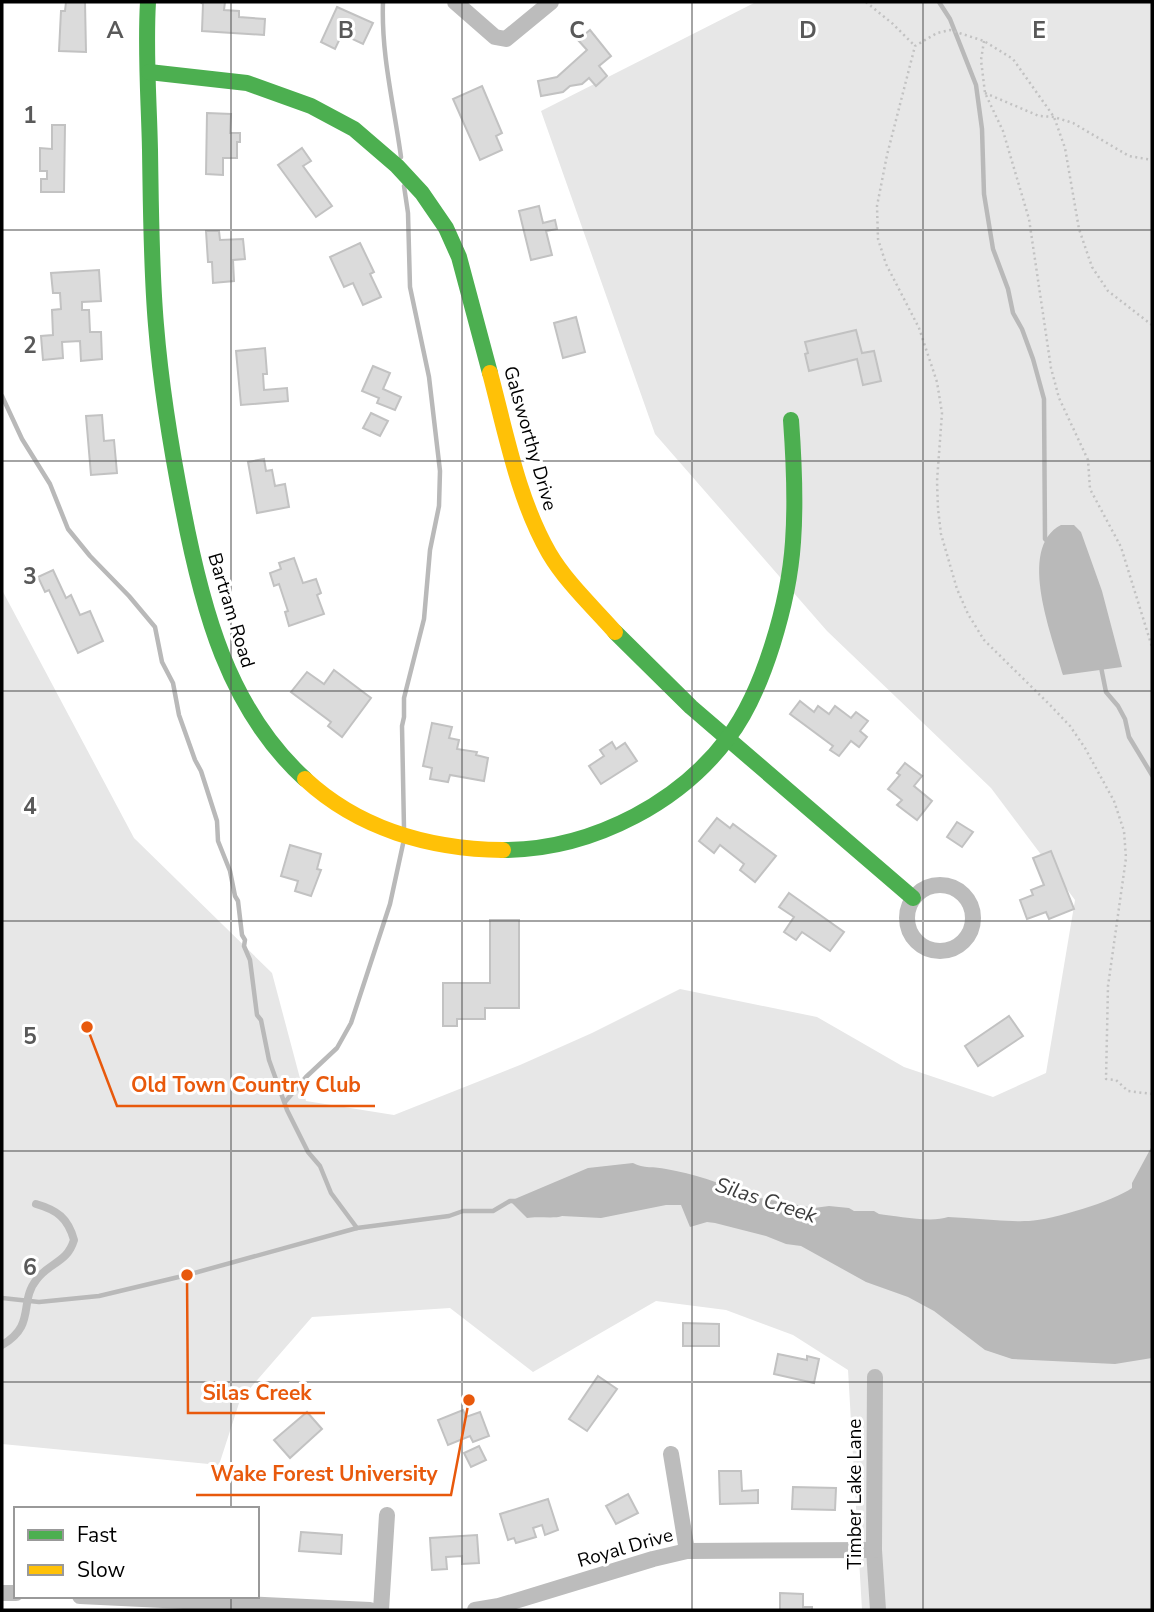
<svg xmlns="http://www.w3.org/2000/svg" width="1154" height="1612" viewBox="0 0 1154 1612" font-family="'Nunito Sans',sans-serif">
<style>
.green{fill:#e7e7e7}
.water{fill:#b9b9b9}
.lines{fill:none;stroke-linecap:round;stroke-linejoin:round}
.stream{stroke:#b9b9b9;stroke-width:4.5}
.building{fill:#dbdbdb;stroke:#c2c2c2;stroke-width:2}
.path{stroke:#c2c2c2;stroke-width:2.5;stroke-dasharray:2 3.5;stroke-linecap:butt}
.lane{stroke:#bcbcbc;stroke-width:8}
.street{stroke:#bcbcbc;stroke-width:16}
.fast{stroke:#4caf50;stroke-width:16}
.slow{stroke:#ffc107;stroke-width:16}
.grid{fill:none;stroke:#595959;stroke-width:2;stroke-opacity:0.55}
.labels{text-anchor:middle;stroke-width:6;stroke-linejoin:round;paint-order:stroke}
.street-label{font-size:19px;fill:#000;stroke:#fff}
.water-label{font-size:21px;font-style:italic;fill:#3c3c3c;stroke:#fff}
.grid-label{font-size:23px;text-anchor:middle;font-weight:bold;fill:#595959;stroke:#fff;stroke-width:6;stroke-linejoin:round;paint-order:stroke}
.leader{fill:none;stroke:#e8590c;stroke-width:2.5}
.callout-dot{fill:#e8590c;stroke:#fff;stroke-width:2.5}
.callout-label{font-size:21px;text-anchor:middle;font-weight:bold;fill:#e8590c;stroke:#fff;stroke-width:6;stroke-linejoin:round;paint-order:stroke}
</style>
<rect width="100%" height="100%" fill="#fff"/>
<polygon class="green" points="756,2 1152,2 1152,1610 862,1610 848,1370 793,1335 726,1310 656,1301 533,1372 450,1308 312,1317 240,1400 219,1465 2,1444 2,590 134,838 272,973 306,1101 394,1115 520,1065 592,1033 680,989 817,1017 904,1067 993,1097 1046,1073 1075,900 991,788 827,631 655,434 541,111"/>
<g class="water">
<path d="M1061,525H1074L1081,532L1102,591L1122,667L1063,675C1053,638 1016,548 1061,525Z"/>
<path d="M1152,1146V1358L1115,1364L1012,1359L985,1350L934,1311L908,1297L866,1282L801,1246L786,1244L766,1236L715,1223L707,1222L690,1227L681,1205H666L601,1218L562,1216C555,1219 537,1216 527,1218L510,1201L588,1168L633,1163C643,1169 655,1166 666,1169C693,1174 721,1182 746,1195L751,1194L760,1198L814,1208L829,1206L849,1208L854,1211H874L879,1214C896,1216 932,1223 948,1217C975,1218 1002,1222 1029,1221C1052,1220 1114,1201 1132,1188V1183Z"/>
</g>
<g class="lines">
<g class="stream">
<path d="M383,2C381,55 394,105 401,157"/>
<polyline points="939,2 950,19 976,85 982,129 984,194 993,249 1008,289 1013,313 1022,329 1033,359 1044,399 1045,539 1048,542"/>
<polyline points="2,396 22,439 50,484 68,529 90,556 129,596 155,627 162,662 173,683 179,715 195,760 201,771 217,821 218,841 230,871 235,896 238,901 242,935 245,940 244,946 250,960 257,1015 261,1020 269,1060 287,1110 308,1152 320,1166 331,1193 357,1228"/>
<polyline points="1101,667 1106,692 1118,706 1125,719 1129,737 1152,775"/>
<polyline points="404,828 402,726 404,717 404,698 424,619 430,550 439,506 440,471 429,377 410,287 408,213 404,186"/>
<polyline points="285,1102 306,1077 337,1048 351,1023 390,904 403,844"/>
<polyline points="2,1298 39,1302 99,1296 187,1275 357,1228 449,1216 463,1211 493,1211 510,1201 515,1201"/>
</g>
</g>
<g class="building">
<polygon points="66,2 85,2 86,52 59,51 61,11 65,11"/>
<polygon points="200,2 225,2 224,10 239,11 239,17 265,19 264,35 202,31 203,4"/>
<polygon points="337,7 373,23 363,44 342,34 335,49 321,42"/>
<polygon points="590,30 611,56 599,66 607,76 596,86 589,78 582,84 570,86 563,92 541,96 538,81 557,77 587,50 578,40"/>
<polygon points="482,86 502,133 496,136 502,150 480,160 453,99"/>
<polygon points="207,113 231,114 230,133 240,133 240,142 237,142 237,158 223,158 223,175 206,174"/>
<polygon points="52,125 65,125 64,192 41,192 41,179 47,179 47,171 40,171 40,148 52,149"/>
<polygon points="302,148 311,161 303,166 332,206 316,217 278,165"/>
<polygon points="539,206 543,223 555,220 557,229 546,231 552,255 531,260 519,211"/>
<polygon points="206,231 219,231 220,240 243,239 245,259 233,260 234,281 213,283 212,262 208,262"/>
<polygon points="360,243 374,272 370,274 381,297 363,305 353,283 344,287 330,257"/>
<polygon points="99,270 101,301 82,302 82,310 89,310 90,332 101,332 102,359 81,361 80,341 62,342 63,358 43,360 41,336 53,335 52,310 61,309 60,293 53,293 51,273"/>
<polygon points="576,317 585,352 563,358 554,323"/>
<polygon points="856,330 862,353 874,351 881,381 863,385 857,359 809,371 805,354 808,353 805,342"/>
<polygon points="265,348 267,374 263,374 264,390 287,388 288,401 241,405 236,351"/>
<polygon points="373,366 390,373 383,389 401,397 395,410 377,403 379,398 362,391"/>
<polygon points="371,413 388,421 380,436 363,428"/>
<polygon points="102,415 104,441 114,440 117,473 91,475 86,416"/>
<polygon points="264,459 266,471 272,470 275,486 285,484 289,507 257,513 248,462"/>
<polygon points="294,558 303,583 316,579 321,593 317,595 324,614 289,626 285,612 288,611 279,584 274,586 270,573 281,569 279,563"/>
<polygon points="53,570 66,598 71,595 80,615 90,611 103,641 78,653 49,590 45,592 38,577"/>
<polygon points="334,670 371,698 342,737 328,726 331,722 291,692 307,672 324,684"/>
<polygon points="800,701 814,712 818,706 829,714 835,706 851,718 856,712 868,721 860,731 867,737 859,747 851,741 839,756 830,750 833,746 790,714"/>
<polygon points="432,723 452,727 449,738 459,740 457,749 477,752 476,755 488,758 484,781 450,775 448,782 430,779 432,768 423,766"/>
<polygon points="612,742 616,749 625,743 637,761 601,784 589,766 604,756 600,750"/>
<polygon points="905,763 922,776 914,786 932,801 917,820 897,805 902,800 888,789 900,775 897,773"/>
<polygon points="717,818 730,828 733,824 776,856 755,882 740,870 744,864 720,845 714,853 699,841"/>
<polygon points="957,822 973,832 962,847 947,837"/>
<polygon points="290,845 321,854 317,869 321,870 311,896 295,891 298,881 281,876"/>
<polygon points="1051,851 1074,909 1049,919 1046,912 1027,919 1020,900 1033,895 1031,890 1044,885 1033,858"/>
<polygon points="789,893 844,932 830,951 802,932 796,940 784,932 794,917 779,907"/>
<polygon points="490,920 519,920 519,1008 485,1008 485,1019 457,1019 457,1026 443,1026 443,983 490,983"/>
<polygon points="1009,1016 1023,1036 978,1066 965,1046"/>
<polygon points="683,1323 719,1324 719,1346 683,1346"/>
<polygon points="778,1354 807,1360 807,1356 819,1359 814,1383 774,1374"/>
<polygon points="598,1376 617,1389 587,1431 569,1419"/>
<polygon points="463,1410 466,1417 480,1412 489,1436 473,1442 470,1436 448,1445 438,1420"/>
<polygon points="307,1412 322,1429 290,1458 274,1440"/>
<polygon points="479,1446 486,1460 471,1467 464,1453"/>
<polygon points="719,1471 741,1471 742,1491 758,1490 758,1503 720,1504"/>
<polygon points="793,1487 836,1488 835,1510 792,1509"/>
<polygon points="628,1494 638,1513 616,1524 606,1506"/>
<polygon points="548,1499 558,1530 545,1535 542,1525 533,1528 536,1537 516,1543 514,1538 508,1540 500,1514"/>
<polygon points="301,1532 342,1535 341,1554 299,1551"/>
<polygon points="477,1535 479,1563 462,1564 462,1556 446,1557 447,1569 432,1570 430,1538"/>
<polygon points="780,1593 803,1594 803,1607 812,1607 812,1610 780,1610"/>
</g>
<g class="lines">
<g class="path">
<polyline points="866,2 893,24 915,46"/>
<polyline points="984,41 981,60 985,93 1003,131 1029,219 1051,368 1059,398 1088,460 1090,489 1121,547 1152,647"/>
<polyline points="985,93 1039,116 1054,117 1073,123 1129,156 1152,160"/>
<polyline points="1152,325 1108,291 1092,267 1079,229 1065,148 1054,117 1013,59 984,41 950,30 937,33 915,46 887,155 877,206 878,239 886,264 919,328 937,382 942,413 937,481 938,509 941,534 957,589 968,614 984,640 1049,704 1070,726 1085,748 1114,801 1124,831 1126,858 1108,986 1106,1079 1116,1080 1128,1091 1152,1094"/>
</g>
<path class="lane" d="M2,1345C37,1325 18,1302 37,1279C50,1262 67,1263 74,1240C68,1218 57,1210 36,1204"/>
<g class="street">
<polyline points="455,2 495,37 506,39 551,2"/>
<circle cx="940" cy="918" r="33"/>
<polyline points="875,1377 874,1550 878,1610"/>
<polyline points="671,1454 687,1551"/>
<polyline points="2,1593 16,1593"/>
<polyline points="80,1596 370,1610"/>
<polyline points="381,1610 387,1515"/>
<polyline points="475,1610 499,1606 653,1559 687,1551 874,1550"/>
</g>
<g class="fast">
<path d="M148,2C145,52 149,101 150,150C151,209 151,267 156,325C161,387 171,448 183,509C202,608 228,709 305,779"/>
<polyline points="149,72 247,83 311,106 354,129 397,166 422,193 446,228 459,257 490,373"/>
<polyline points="615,632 691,707 913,898"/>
<path d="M503,850C549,850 595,837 635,816C671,797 704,770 728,738C764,691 789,601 793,542C796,501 794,461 791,420"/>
</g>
<g class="slow">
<path d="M490,373C506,433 518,499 549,553C566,582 593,607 615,632"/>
<path d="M305,779C359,829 430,849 503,850"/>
</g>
</g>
<path class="grid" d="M231,2V1509M462,2V1610M692,2V1610M923,2V1610M2,230H1152M2,461H1152M2,691H1152M2,921H1152M2,1151H1152M2,1382H1152M231,1596V1610"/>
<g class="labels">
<g class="street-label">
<text transform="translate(531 438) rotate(74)" y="7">Galsworthy Drive</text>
<text transform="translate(232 610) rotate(73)" y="7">Bartram Road</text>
<text transform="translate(854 1494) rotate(-90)" y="7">Timber Lake Lane</text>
<text transform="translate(625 1547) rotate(-16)" y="7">Royal Drive</text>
</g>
<g class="water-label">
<text transform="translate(766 1200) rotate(18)" y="7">Silas Creek</text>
</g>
</g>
<g class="grid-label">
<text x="115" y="38">A</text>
<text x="346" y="38">B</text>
<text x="577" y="38">C</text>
<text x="808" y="38">D</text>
<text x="1039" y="38">E</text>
<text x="30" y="123">1</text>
<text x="30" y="353">2</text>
<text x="30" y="584">3</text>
<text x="30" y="814">4</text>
<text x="30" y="1044">5</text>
<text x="30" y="1275">6</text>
</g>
<path class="leader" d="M87 1027L117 1106H375M187 1275L188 1413H325M469 1400L451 1495H196"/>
<g class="callout-dot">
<circle cx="87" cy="1027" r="7"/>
<circle cx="187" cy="1275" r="7"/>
<circle cx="469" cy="1400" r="7"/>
</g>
<g class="callout-label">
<text x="246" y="1092">Old Town Country Club</text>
<text x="257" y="1400">Silas Creek</text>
<text x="324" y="1481">Wake Forest University</text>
</g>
<rect width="1154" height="1612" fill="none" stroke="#000000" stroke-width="7"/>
<rect x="14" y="1507" width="245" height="91" fill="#ffffff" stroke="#999999" stroke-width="2"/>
<rect x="28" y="1530" width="35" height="10" fill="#4caf50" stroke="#999999" stroke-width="2"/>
<text x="77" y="1542" font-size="21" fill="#000000">Fast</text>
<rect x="28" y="1565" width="35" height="10" fill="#ffc107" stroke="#999999" stroke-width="2"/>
<text x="77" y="1577" font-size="21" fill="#000000">Slow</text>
</svg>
